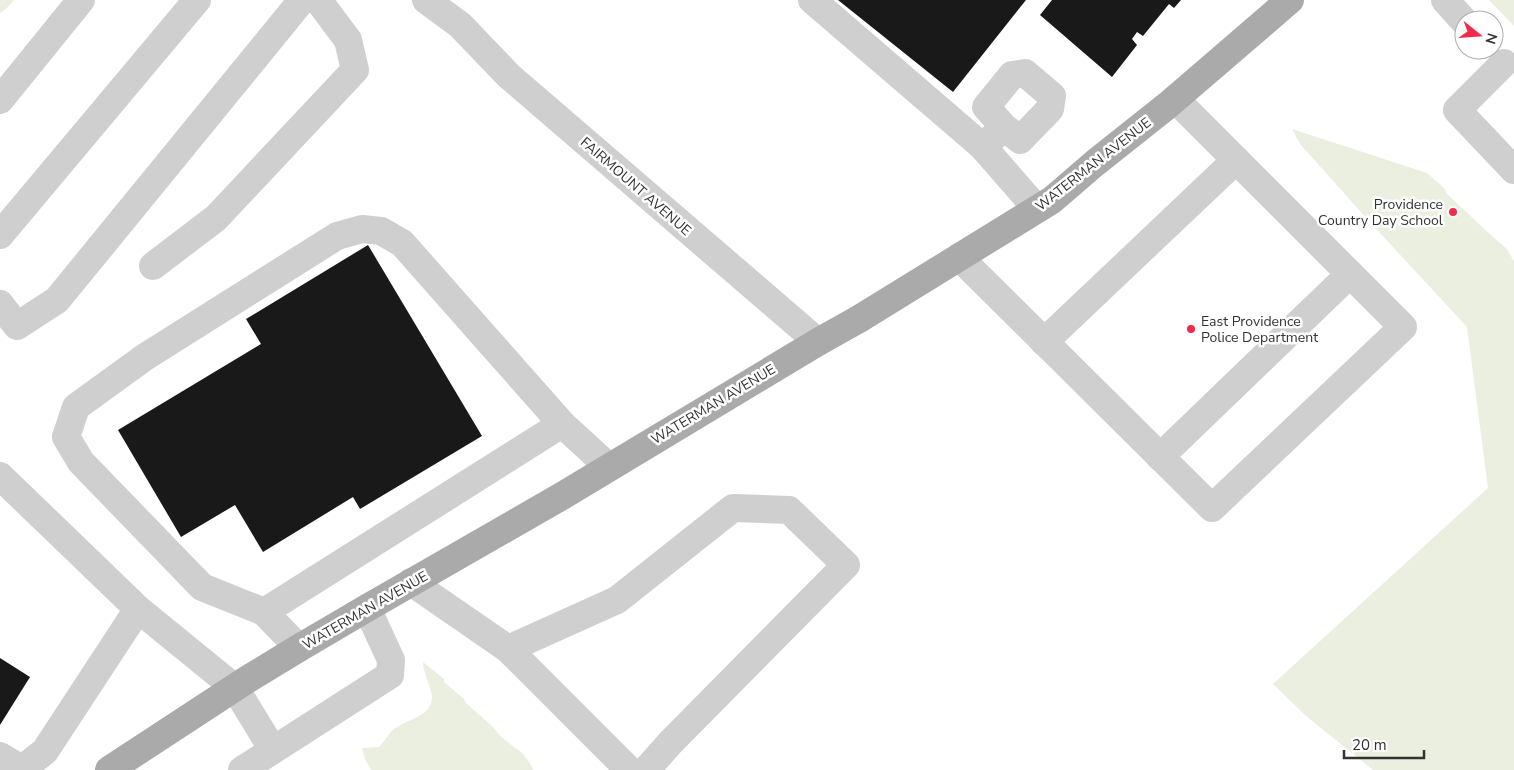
<svg xmlns="http://www.w3.org/2000/svg" width="1514" height="770" viewBox="0 0 1514 770" font-family="'Nunito Sans',sans-serif">
<style>
.green{fill:#eaefe0}
.building{fill:#191919}
.lines{fill:none;stroke-linecap:round;stroke-linejoin:round}
.minor{stroke:#cfcfcf;stroke-width:28}
.major{stroke:#aaa;stroke-width:28}
.poi-dot{fill:#f32a50;stroke:#fff;stroke-width:2}
.labels{text-anchor:middle;stroke-width:5;stroke-linejoin:round;paint-order:stroke}
.street-label{font-size:14px;fill:#323232;stroke:#fff}
.poi-label{font-size:14px;fill:#323232;stroke:#fff;text-anchor:end}
</style>
<rect width="100%" height="100%" fill="#fff"/>
<g class="green">
<polygon points="0,0 14,0 6,9 0,13"/>
<polygon points="1489,0 1514,0 1514,26"/>
<polygon points="1292,129 1427,173 1444,188 1447,194 1494,238 1506,248 1514,261 1514,770 1373,770 1305,715 1273,684 1488,488 1467,327 1369,221 1301,145"/>
<path d="M423,662L444,679V682L464,699L466,703L493,727L500,736L523,754L531,765L533,770H371L365,759L362,748L379,747C384,742 389,733 394,729C407,719 432,717 432,697C432,688 423,674 423,662Z"/>
</g>
<g class="building">
<polygon points="838,0 1026,0 953,92"/>
<polygon points="1052,0 1181,0 1174,8 1169,4 1143,36 1137,32 1132,39 1137,45 1112,77 1040,15"/>
<polygon points="368,245 482,436 360,509 353,497 263,552 235,505 181,537 118,430 261,344 246,319"/>
<polygon points="0,658 30,677 0,725"/>
</g>
<g class="lines">
<g class="minor">
<polyline points="426,0 460,25 509,76 818,342"/>
<polyline points="812,0 983,147 1037,209"/>
<polyline points="1445,0 1464,21"/>
<polyline points="1504,63 1457,110 1514,170"/>
<polyline points="0,100 81,0"/>
<polyline points="983,147 1004,127 1020,140 1050,109 1052,96 1025,73 1012,75 986,107 1004,127"/>
<polyline points="0,235 197,0"/>
<polyline points="959,257 1212,508 1403,327 1175,99"/>
<polyline points="153,266 216,218 355,70 348,40 318,0"/>
<polyline points="0,304 17,326 57,300 302,0"/>
<polyline points="1044,342 1236,160"/>
<polyline points="1160,457 1350,274"/>
<polyline points="0,476 138,609 235,688 273,750"/>
<polyline points="411,582 508,649 629,770"/>
<polyline points="264,612 562,424"/>
<polyline points="299,648 264,612 202,587 81,462 66,437 76,407 145,357 337,236 362,229 381,231 402,243 562,424 609,467"/>
<polyline points="508,649 617,600 733,508 789,510 846,565 671,742 646,770"/>
<polyline points="0,756 20,768 30,763 45,751 138,609"/>
<polyline points="242,770 390,675 391,660 367,608"/>
</g>
<polyline class="major" points="109,770 248,679 299,648 367,608 562,496 818,342 859,319 1052,200 1095,163 1168,105 1290,0"/>
</g>
<g class="poi-dot">
<circle cx="1453" cy="212" r="5"/>
<circle cx="1191" cy="329" r="5"/>
</g>
<g class="labels">
<g class="street-label">
<text transform="translate(1093 164) rotate(-38)" y="5">WATERMAN AVENUE</text>
<text transform="translate(636 186) rotate(41)" y="5">FAIRMOUNT AVENUE</text>
<text transform="translate(713 404) rotate(-31)" y="5">WATERMAN AVENUE</text>
<text transform="translate(365 610) rotate(-30)" y="5">WATERMAN AVENUE</text>
</g>
<g class="poi-label">
<text x="1443" y="209">Providence<tspan x="1443" dy="16">Country Day School</tspan></text>
<text x="1201" y="326" text-anchor="start">East Providence<tspan x="1201" dy="16">Police Department</tspan></text>
</g>
</g>
<g transform="translate(1479 35) rotate(107)"><circle r="24" fill="#ffffff" stroke="#adadad"/>
<path d="M0-4L9 19L0 12L-9 19Z" fill="#f32a50"/>
<text y="-8" font-size="14" font-weight="bold" text-anchor="middle" fill="#323232">N</text>
</g>
<path d="M1344 750v8h80v-8" fill="none" stroke="#323232" stroke-width="2.5"/>
<text x="1352" y="750" font-size="15" fill="#323232" stroke="#ffffff" stroke-width="4" paint-order="stroke">20 m</text>
</svg>
